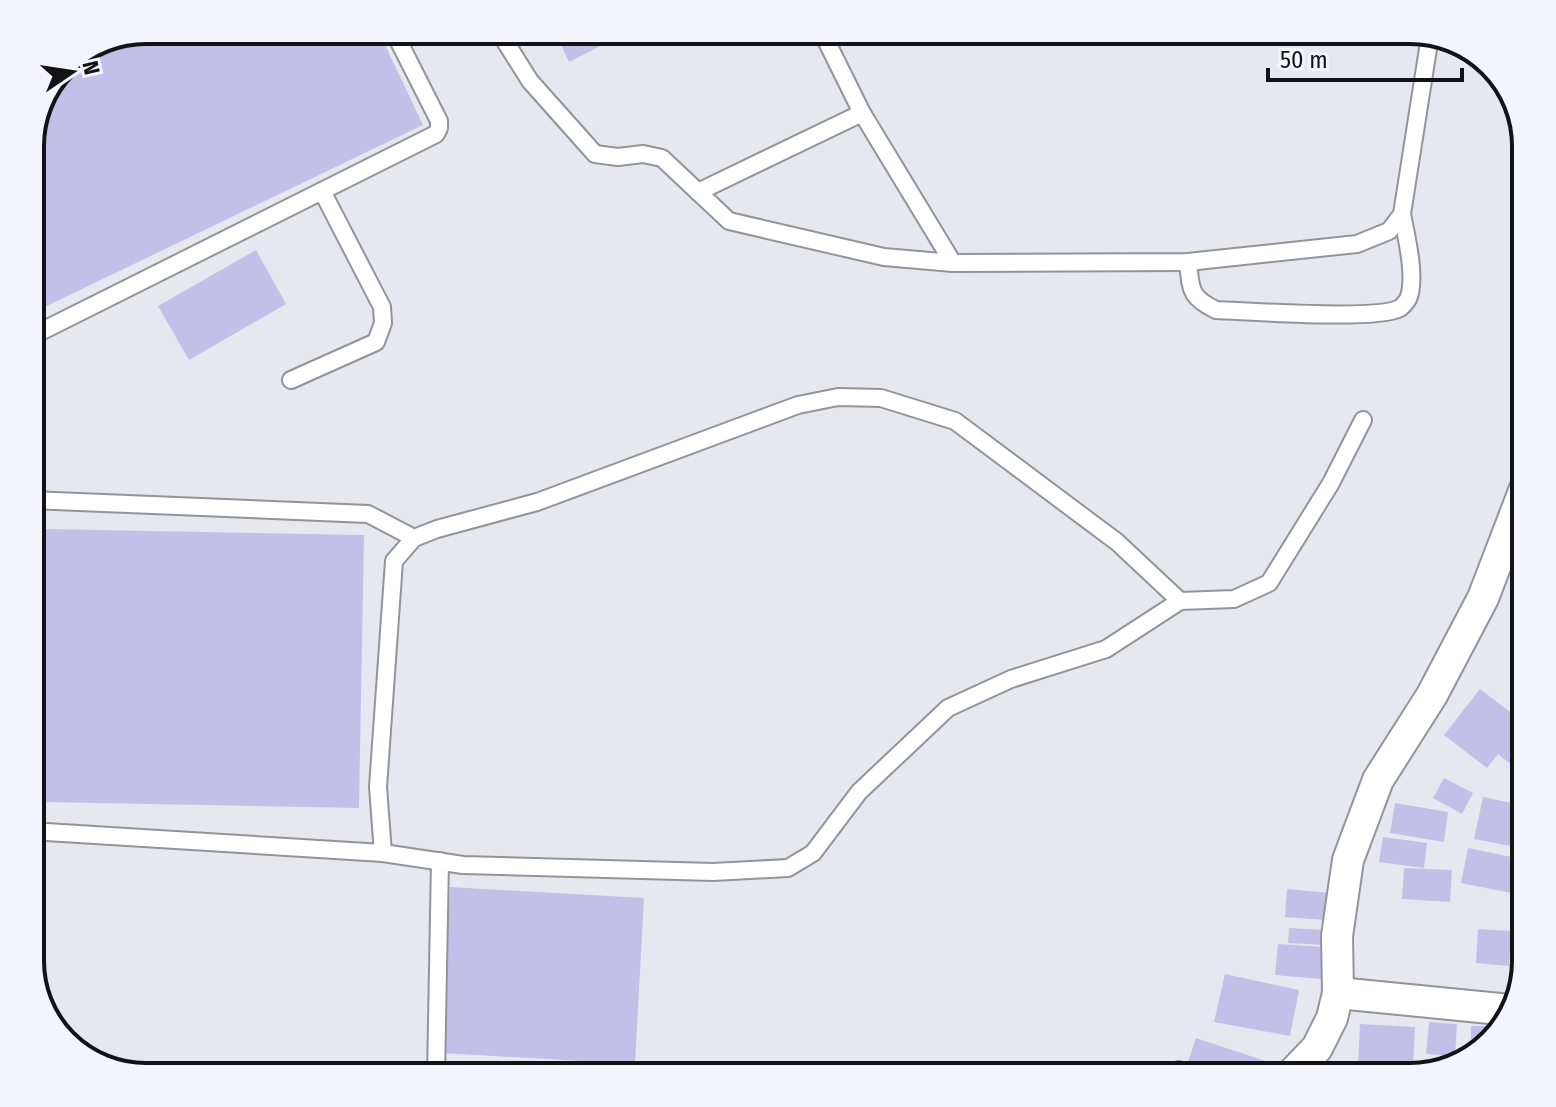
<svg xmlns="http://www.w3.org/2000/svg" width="1556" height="1107" viewBox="0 0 1556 1107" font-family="'Fira Sans Condensed',sans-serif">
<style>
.building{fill:#c4bfe8}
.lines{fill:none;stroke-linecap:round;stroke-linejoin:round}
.service-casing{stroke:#93949a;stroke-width:20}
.minor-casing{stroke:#93949a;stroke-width:34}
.service{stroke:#fff;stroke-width:16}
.minor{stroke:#fff;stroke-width:30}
.rim{fill:none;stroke:#131315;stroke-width:4}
</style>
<rect width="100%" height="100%" fill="#e7e8ef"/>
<g class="building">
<polygon points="146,30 378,30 423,125 30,314 30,138 69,59"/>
<polygon points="554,30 632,30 569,62"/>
<polygon points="256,250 286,304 189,360 158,306"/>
<polygon points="46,529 364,535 359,808 42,802"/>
<polygon points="1526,602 1526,632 1514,625"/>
<polygon points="1480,689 1526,724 1526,759 1518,770 1498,754 1487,768 1444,735"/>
<polygon points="1444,778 1473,793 1462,814 1433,798"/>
<polygon points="1483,797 1526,806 1526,849 1474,839"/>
<polygon points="1395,803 1448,812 1444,842 1390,833"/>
<polygon points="1383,837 1427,843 1424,868 1379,862"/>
<polygon points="1468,848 1526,860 1526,896 1461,883"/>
<polygon points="1404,868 1452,870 1450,902 1402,899"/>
<polygon points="450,887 644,898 635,1064 441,1053"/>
<polygon points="1287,889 1341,894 1339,921 1285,917"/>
<polygon points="1289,928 1326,930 1325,945 1288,943"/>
<polygon points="1478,929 1511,931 1509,966 1476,963"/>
<polygon points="1278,944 1324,947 1321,979 1275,975"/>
<polygon points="1225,974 1299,990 1290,1036 1214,1022"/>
<polygon points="1429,1022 1457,1024 1455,1056 1426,1054"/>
<polygon points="1360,1024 1415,1027 1413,1066 1358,1064"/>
<polygon points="1471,1026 1504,1026 1502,1031 1471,1057"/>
<polygon points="1196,1038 1277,1065 1273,1077 1183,1077"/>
</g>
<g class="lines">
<defs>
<g id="service">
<polyline points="498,30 530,81 595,154 618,157 643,154 662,158 729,221 884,257 953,263 1188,262 1357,244 1389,231 1402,214 1430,36"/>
<polyline points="821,30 862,113 953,263"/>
<polyline points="698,192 862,113"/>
<path d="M1188,262C1191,289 1189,297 1216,310C1248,311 1378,321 1400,308C1402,307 1407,301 1408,299C1417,279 1406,235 1402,214"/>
<polyline points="30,337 436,134 439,128 439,121 393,30"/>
<polyline points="291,380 376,342 383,323 382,307 322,191"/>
<polyline points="30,500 368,514 414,538"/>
<polyline points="30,831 383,853 463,865 713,872 788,868 813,853 859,792 948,708 1011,679 1106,649 1180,601"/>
<polyline points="383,853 378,787 394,561 414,538 437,529 537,502 798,405 838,397 881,398 955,421 1117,542 1180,601 1234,599 1269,583 1331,483 1363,420"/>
<polyline points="436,1077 440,861"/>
<polyline points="1177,1077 1179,1070"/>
</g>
<g id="minor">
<polyline points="1338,993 1510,1010"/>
<polyline points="1289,1077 1317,1048 1332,1018 1338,993 1337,936 1348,860 1378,780 1432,695 1483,598 1526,486"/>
</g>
</defs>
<use href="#service" class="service-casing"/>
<use href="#minor" class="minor-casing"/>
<use href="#service" class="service"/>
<use href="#minor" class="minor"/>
</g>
<path d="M0 0H1556V1107H0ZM146 44H1410A102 102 0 0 1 1512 146V961A102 102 0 0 1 1410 1063H146A102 102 0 0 1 44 961V146A102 102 0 0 1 146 44Z" fill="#f4f5fc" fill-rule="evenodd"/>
<path class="rim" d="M146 44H1410A102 102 0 0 1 1512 146V961A102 102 0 0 1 1410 1063H146A102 102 0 0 1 44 961V146A102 102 0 0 1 146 44Z"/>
<g transform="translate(72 72) rotate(77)" stroke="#f4f5fc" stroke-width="6" paint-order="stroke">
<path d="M0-6L14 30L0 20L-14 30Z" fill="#131315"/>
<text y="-12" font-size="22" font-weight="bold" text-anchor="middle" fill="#131315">N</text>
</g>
<path d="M1268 68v12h194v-12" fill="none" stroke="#131315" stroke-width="4"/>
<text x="1280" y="68" font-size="24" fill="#131315" stroke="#f4f5fc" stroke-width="6" paint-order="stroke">50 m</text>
</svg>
